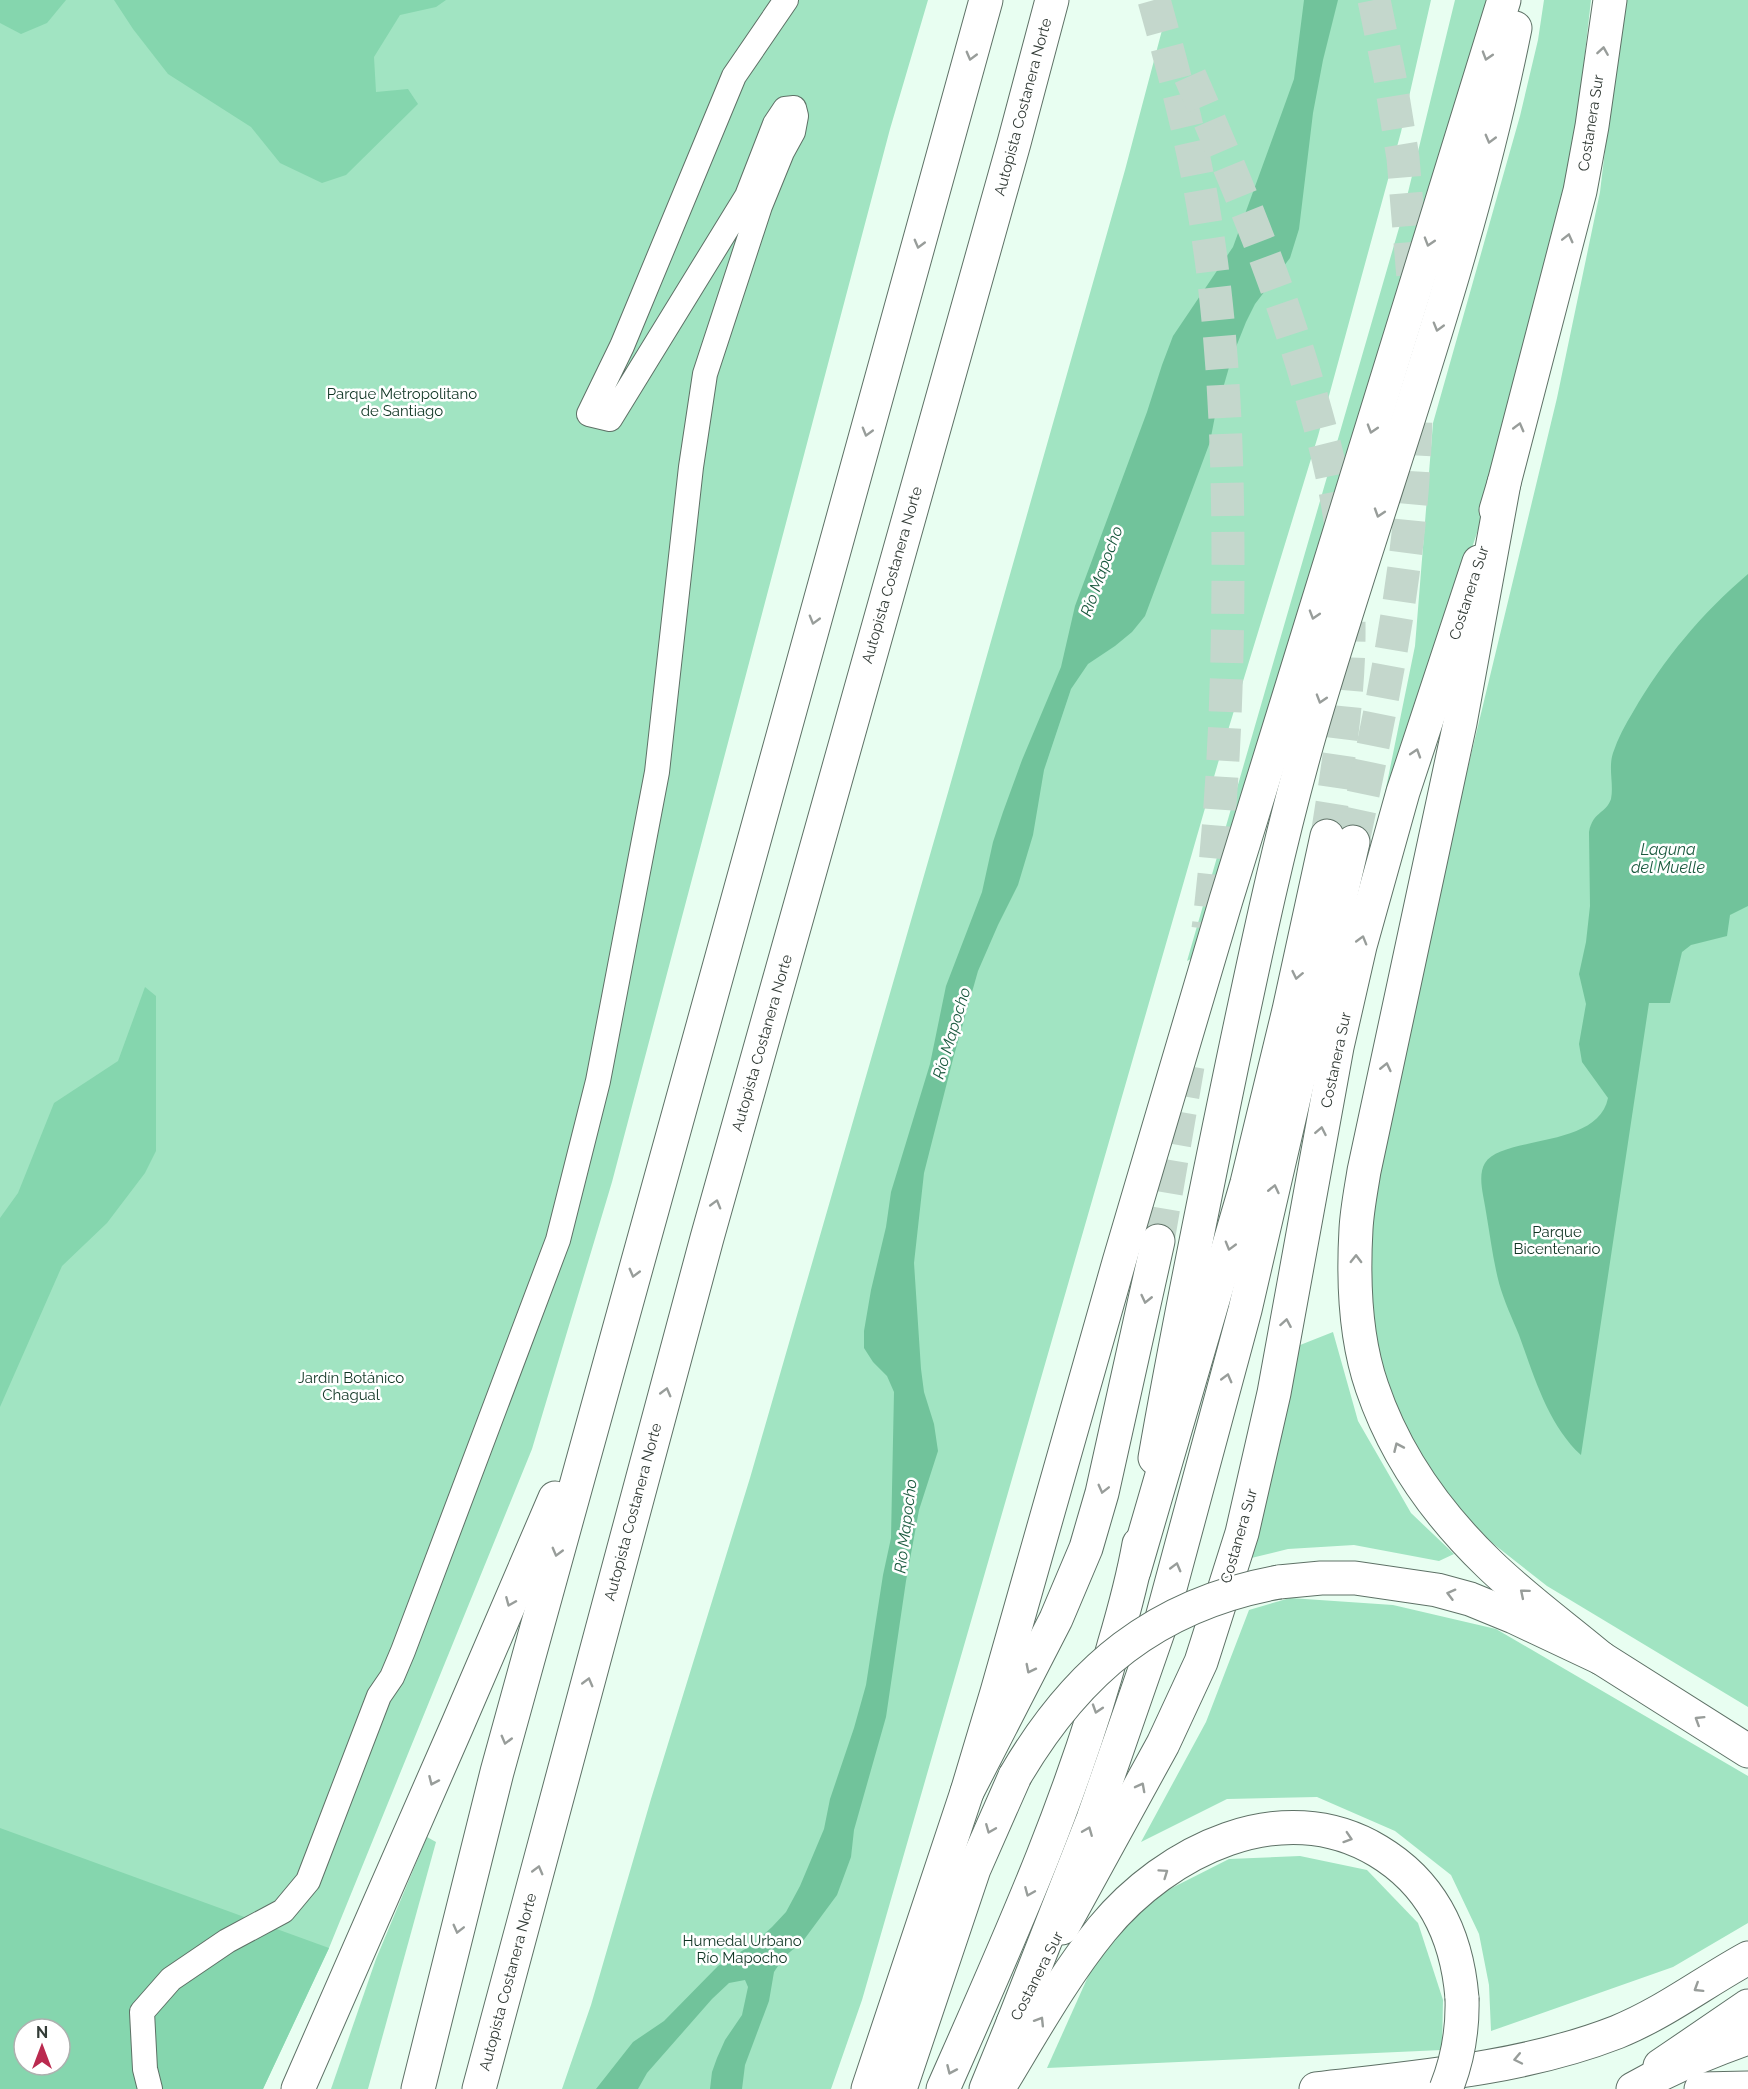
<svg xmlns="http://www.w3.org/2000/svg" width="1748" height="2089" viewBox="0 0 1748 2089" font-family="Raleway,sans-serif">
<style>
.green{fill:#a1e4c2;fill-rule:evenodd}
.forest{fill:#85d6ae;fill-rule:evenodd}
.water{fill:#71c39b}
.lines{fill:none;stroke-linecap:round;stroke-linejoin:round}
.motorway-tunnel{stroke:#c4d7cc;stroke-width:33;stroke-dasharray:33 16;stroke-linecap:butt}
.pedestrian-casing{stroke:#5e7166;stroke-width:26}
.secondary-casing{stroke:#5e7166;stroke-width:35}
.primary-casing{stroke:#5e7166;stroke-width:35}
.motorway-casing{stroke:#5e7166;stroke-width:35}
.pedestrian{stroke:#fff;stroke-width:24}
.secondary{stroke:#fff;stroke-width:33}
.primary{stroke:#fff;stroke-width:33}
.motorway{stroke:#fff;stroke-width:33}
.primary-bridge-casing{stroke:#5e7166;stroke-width:35;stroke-linecap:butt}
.motorway-bridge-casing{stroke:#5e7166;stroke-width:35;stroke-linecap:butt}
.primary-bridge{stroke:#fff;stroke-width:33}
.motorway-bridge{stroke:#fff;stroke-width:33}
.oneway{stroke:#989d9a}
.labels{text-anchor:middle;stroke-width:5;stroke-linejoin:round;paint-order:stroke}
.street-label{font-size:15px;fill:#323b36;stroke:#fff}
.park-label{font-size:15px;fill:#103524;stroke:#fff}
.water-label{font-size:16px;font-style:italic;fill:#1b5a3f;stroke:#fff}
</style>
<rect width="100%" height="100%" fill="#e8fef1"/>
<g class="green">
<path d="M0,0H928L890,129L612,1182L532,1449L329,1948L263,2089H0ZM24,2029H60V2065H24Z"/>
<polygon points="1170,0 1431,0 1401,132 1318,436 1218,763 862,2000 831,2089 562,2089 591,2005 651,1799 750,1478 949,789 1125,170"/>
<polygon points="1455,0 1511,0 1317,676 1225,942 1187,961 1401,221"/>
<polygon points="1544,0 1591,0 1575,141 1494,482 1377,832 1415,646 1433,423 1520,116 1538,40"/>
<polygon points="1623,0 1748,0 1748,1707 1547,1586 1486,1538 1452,1500 1409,1441 1378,1365 1364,1281 1391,1087 1557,398 1600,192"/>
<polygon points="1333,1332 1358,1421 1411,1513 1454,1554 1439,1561 1354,1545 1288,1549 1247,1559 1290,1349"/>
<polygon points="1290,1598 1393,1605 1496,1629 1748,1776 1748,1923 1673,1967 1491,2031 1489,1985 1479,1934 1451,1875 1395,1831 1317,1797 1227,1799 1141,1842 1206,1722 1249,1610"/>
<polygon points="427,1837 436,1842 368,2089 331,2089 376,1959"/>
<polygon points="1300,1856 1367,1870 1418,1923 1443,2000 1442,2050 1047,2068 1095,1961 1152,1898 1229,1859"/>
</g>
<g class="forest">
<polygon points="0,0 66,0 47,23 21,34 0,23"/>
<polygon points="114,0 446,0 436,7 400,15 374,57 376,92 408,89 418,104 346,175 322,183 280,163 251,127 168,74 133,29"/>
<polygon points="145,987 156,996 156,1151 145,1173 107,1223 62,1266 0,1407 0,1218 18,1193 54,1103 118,1061"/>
<path d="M0,1828L329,1948L263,2089H0ZM24,2029H60V2065H24Z"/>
</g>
<g class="water">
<polygon points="1304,0 1338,0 1323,60 1313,113 1299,229 1290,258 1255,304 1246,322 1232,357 1215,416 1210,442 1145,616 1132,632 1115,646 1088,664 1071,689 1044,770 1033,835 1018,885 998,925 978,971 953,1059 924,1173 914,1263 921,1369 924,1392 934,1424 938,1451 919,1510 906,1581 886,1717 854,1830 851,1857 837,1895 803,1941 784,1957 774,1972 769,2001 745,2065 742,2089 710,2089 712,2072 717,2058 725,2040 742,2015 748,1987 745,1980 729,1983 712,1999 647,2073 638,2089 596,2089 633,2042 664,2021 718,1966 753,1944 772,1927 786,1912 800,1886 824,1829 830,1799 854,1728 866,1685 883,1575 891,1538 894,1392 887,1376 873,1362 864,1348 864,1331 871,1290 886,1227 891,1192 930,1064 946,986 982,892 993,842 1003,812 1022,760 1061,667 1075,606 1147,412 1162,365 1173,336 1233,247 1281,115 1294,79"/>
<path d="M1748,574V906L1730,915L1727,936L1691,945L1682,952L1670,1003H1649L1581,1455C1548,1425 1534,1376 1519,1335C1512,1318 1504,1301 1499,1283C1493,1260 1490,1235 1486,1212C1484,1197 1477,1176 1485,1163C1502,1135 1598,1149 1608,1098L1582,1062L1579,1044L1586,1004L1579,974L1586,942L1590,906L1589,832C1593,811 1606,814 1611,799C1614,784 1608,768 1613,753C1618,738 1625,725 1633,712C1663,660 1702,613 1748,574Z"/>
</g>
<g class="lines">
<g class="motorway-tunnel">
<path d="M1154,0C1173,68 1191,136 1203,206C1223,323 1228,444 1228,563C1228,686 1223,807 1208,929"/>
<polyline points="1374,0 1390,78 1403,158 1414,290"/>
<path d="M1190,76C1235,178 1278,281 1309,388C1323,436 1336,485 1342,535"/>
<path d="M1327,836C1338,765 1350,694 1349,622"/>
<path d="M1353,842C1383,700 1414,556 1416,411"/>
<polyline points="1158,1241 1188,1066"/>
</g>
<defs>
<polyline id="pedestrian" points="150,2089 145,2069 142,2012 171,1979 227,1941 283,1911 308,1881 379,1696 392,1677 403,1651 558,1240 598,1081 657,772 691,467 705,374 760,206 782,152 793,132 796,116 794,108 785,109 775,124 747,196 610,419 589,414 622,346 734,76 786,0"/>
<g id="secondary">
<polyline points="1496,510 1504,483 1580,191 1592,126 1610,0"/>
<path d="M1155,1458C1178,1326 1205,1195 1232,1065C1256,951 1280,837 1312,726C1380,493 1467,267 1515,28"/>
<polyline points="1062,1928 1163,1744 1201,1662 1224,1590 1242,1533 1274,1393 1337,1047 1360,946 1403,792 1479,562"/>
<polyline points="868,2089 967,1792 997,1692 1119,1262 1226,900 1504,0"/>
<path d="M943,2089C1007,1944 1073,1799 1114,1645C1124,1611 1133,1578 1139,1544"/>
<polyline points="986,2089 1013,2023 1026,1997"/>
</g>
<g id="primary">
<polyline points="1660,2066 1748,2006"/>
<path d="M998,2089C1031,2035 1062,1978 1102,1929C1166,1851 1282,1793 1378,1851C1433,1884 1457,1936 1462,1998"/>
</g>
<g id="motorway">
<path d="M1504,483L1460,723L1364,1171C1361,1190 1357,1210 1356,1229C1353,1281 1355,1338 1372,1387C1395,1455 1438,1515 1489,1564C1524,1598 1564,1627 1601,1658"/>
<polyline points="1134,1571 1247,1183 1289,1010 1327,836"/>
<polyline points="1279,1582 1321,1578 1355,1578 1437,1590 1470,1599 1514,1617 1601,1658 1748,1751"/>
<polyline points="967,1792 1056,1619 1086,1548 1102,1493 1158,1241"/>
<polyline points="1013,2023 1093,1819 1159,1629 1245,1310 1353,842"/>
<polyline points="298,2089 457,1726 555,1498"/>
<polyline points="418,2089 497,1772 986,0"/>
<polyline points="479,2089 707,1238 1014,143 1052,0"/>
<polyline points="900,2089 974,1869 1015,1776"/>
<path d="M1316,2089C1417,2077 1522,2069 1617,2032C1664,2013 1704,1982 1748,1958"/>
<path d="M1633,2089C1670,2068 1708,2052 1748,2038"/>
<polyline points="1701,2089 1748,2088"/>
</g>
</defs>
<use href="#pedestrian" class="pedestrian-casing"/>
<use href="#secondary" class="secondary-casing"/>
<use href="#primary" class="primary-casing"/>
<use href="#motorway" class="motorway-casing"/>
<use href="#pedestrian" class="pedestrian"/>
<use href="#secondary" class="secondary"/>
<use href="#primary" class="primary"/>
<use href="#motorway" class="motorway"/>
<defs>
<path id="primary-bridge" d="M1446,2089C1458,2059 1463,2030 1462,1998"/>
<path id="motorway-bridge" d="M1015,1776C1077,1670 1156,1604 1279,1582"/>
</defs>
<use href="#primary-bridge" class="primary-bridge-casing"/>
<use href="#motorway-bridge" class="motorway-bridge-casing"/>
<use href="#primary-bridge" class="primary-bridge"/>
<use href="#motorway-bridge" class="motorway-bridge"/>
</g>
<defs><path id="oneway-chevron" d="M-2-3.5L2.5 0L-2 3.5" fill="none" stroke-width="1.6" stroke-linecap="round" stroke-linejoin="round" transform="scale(1.5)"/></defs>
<g class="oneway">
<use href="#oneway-chevron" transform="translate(1603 51) rotate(-81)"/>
<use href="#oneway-chevron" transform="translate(971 56) rotate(105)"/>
<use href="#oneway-chevron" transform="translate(1487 56) rotate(107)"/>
<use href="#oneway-chevron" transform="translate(1490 139) rotate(105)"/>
<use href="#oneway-chevron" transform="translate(1568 238) rotate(-76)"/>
<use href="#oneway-chevron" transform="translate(1429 242) rotate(107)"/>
<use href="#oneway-chevron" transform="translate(919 244) rotate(105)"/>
<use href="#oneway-chevron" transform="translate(1438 327) rotate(106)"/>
<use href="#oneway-chevron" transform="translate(1519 427) rotate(-75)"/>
<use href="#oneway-chevron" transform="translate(1372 429) rotate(107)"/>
<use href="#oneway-chevron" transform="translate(867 432) rotate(106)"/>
<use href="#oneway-chevron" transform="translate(1379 513) rotate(108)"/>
<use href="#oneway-chevron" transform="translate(1314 615) rotate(107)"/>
<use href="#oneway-chevron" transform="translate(814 620) rotate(106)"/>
<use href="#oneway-chevron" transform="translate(1321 699) rotate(107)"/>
<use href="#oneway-chevron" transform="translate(1416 753) rotate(-72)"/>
<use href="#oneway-chevron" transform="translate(1362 940) rotate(-74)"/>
<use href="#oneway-chevron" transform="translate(1297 975) rotate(102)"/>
<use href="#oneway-chevron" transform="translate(1386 1067) rotate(-77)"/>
<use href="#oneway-chevron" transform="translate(1321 1131) rotate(-79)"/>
<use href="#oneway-chevron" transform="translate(1274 1189) rotate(-77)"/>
<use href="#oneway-chevron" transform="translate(716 1204) rotate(-74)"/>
<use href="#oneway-chevron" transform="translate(1230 1246) rotate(106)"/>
<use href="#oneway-chevron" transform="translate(1356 1259) rotate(-89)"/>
<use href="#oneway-chevron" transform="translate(634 1273) rotate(105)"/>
<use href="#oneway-chevron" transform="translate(1146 1299) rotate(103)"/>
<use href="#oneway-chevron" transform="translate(1286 1323) rotate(-80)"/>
<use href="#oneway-chevron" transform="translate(1227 1378) rotate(-75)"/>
<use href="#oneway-chevron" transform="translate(666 1392) rotate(-75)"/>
<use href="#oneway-chevron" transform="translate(1398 1447) rotate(-114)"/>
<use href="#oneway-chevron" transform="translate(1103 1489) rotate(104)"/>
<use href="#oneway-chevron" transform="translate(557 1552) rotate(105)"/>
<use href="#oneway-chevron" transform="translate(1176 1567) rotate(-75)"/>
<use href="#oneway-chevron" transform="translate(1524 1593) rotate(-140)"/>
<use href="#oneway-chevron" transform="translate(1451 1594) rotate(-165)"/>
<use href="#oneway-chevron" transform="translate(510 1602) rotate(113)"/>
<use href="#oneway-chevron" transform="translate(1030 1669) rotate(117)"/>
<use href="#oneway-chevron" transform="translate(588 1682) rotate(-75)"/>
<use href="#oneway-chevron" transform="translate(1097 1709) rotate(108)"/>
<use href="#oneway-chevron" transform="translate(1699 1720) rotate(-148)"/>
<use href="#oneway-chevron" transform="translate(506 1740) rotate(105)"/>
<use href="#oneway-chevron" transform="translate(433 1781) rotate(114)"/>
<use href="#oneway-chevron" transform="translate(1141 1787) rotate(-62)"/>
<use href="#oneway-chevron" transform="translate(990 1829) rotate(112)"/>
<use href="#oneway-chevron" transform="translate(1088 1831) rotate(-68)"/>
<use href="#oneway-chevron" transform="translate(1348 1838) rotate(18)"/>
<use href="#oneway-chevron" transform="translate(538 1870) rotate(-75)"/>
<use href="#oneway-chevron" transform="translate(1164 1873) rotate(-35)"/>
<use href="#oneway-chevron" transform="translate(1029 1892) rotate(113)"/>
<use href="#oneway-chevron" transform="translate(458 1929) rotate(104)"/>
<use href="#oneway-chevron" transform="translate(1698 1988) rotate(148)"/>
<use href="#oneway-chevron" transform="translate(1040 2021) rotate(-58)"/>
<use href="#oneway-chevron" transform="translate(1518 2059) rotate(168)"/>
<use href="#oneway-chevron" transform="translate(951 2070) rotate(114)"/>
</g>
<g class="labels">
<g class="street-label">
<text transform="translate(1023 107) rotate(-75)" y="5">Autopista Costanera Norte</text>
<text transform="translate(1591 123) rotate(-81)" y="5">Costanera Sur</text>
<text transform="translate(892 575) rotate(-74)" y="5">Autopista Costanera Norte</text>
<text transform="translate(1469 593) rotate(-72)" y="5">Costanera Sur</text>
<text transform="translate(762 1043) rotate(-74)" y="5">Autopista Costanera Norte</text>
<text transform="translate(1336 1060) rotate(-78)" y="5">Costanera Sur</text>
<text transform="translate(633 1512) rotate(-75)" y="5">Autopista Costanera Norte</text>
<text transform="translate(1239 1536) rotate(-74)" y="5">Costanera Sur</text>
<text transform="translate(1037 1976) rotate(-63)" y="5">Costanera Sur</text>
<text transform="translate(508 1982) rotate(-75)" y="5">Autopista Costanera Norte</text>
</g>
<g class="park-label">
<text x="402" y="399">Parque Metropolitano<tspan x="402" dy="17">de Santiago</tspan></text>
<text x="1557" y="1237">Parque<tspan x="1557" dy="17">Bicentenario</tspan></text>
<text x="351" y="1383">Jardín Botánico<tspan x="351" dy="17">Chagual</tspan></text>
<text x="742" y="1946">Humedal Urbano<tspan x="742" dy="17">Río Mapocho</tspan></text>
</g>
<g class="water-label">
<text transform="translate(1101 571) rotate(-70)" y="6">Río Mapocho</text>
<text x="1668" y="855">Laguna<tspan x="1668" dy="18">del Muelle</tspan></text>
<text transform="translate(951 1033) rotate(-73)" y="6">Río Mapocho</text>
<text transform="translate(905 1526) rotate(-83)" y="6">Río Mapocho</text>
</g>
</g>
<g transform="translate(42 2047)"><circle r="28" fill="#ffffff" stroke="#adb1af" stroke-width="1.5"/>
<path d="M0-4.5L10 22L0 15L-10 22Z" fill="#ba2a4f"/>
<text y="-9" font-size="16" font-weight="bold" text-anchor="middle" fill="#323b36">N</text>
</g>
</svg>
